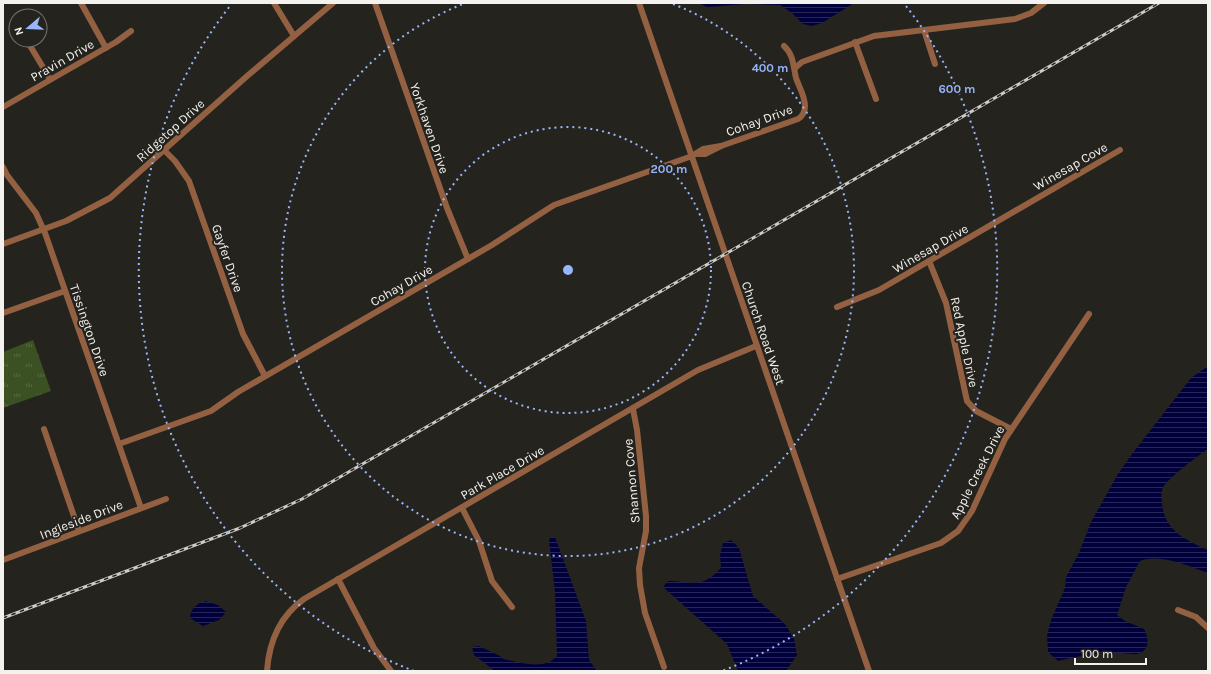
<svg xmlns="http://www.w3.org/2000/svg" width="1211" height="674" viewBox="0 0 1211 674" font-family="Karla,sans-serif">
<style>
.grass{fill:url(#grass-tufts)}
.water{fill:url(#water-rules)}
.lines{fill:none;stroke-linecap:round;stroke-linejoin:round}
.minor{stroke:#936042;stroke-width:6}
.rail-casing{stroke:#cdccc8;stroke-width:3}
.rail{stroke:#25231e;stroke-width:1.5;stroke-dasharray:4.5;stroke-linecap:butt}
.ring{fill:none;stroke:#97b6fd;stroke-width:2;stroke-dasharray:2 4}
.labels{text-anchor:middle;stroke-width:4;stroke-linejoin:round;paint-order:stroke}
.street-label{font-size:13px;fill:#f3f2ee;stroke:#25231e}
.centre{fill:#97b6fd;stroke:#25231e;stroke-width:2}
.ring-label{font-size:12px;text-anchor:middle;font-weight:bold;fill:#97b6fd;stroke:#25231e;stroke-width:4;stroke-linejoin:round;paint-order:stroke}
</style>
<defs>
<pattern id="grass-tufts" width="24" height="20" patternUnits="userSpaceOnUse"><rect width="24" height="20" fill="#3b5023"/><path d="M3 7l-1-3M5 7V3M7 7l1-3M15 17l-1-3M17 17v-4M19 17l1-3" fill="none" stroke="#586a43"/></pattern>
<pattern id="water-rules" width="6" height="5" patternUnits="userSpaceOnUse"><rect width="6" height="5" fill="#01003b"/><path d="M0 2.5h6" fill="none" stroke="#262658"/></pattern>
</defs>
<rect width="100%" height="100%" fill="#25231e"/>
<polygon class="grass" points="33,340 51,391 3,408 3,352"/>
<g class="water">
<polygon points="699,3 854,3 822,23 812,26 803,24 792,13 780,5 746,4 707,7"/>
<path d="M1208,366V449C1196,457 1171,476 1163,487C1161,492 1161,498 1162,503C1164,530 1185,540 1208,550V573C1188,566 1161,553 1140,561L1126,587L1117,615L1125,621L1144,629C1148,636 1151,648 1140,653C1132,656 1124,652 1116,653C1097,653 1077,656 1058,661L1048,652L1047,636L1051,620L1065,588L1066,577L1079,553L1091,522L1118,474L1132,454L1191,378Z"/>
<path d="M555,537L586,621L589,660L597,671H495L474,655L472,647L479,646L502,657L503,659C519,662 545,671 557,656L555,591L549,541L550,538Z"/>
<path d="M731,540L739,548L753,596L785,624L794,639L797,655L786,671H738L727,644L663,587L668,581C692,581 701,590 721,568L720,555L723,543Z"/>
<path d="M206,601L218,605L226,612L219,620L203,626L190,618C190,609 197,603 206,601Z"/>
</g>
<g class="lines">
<g class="minor">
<polyline points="81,3 106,48"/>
<polyline points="274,3 294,36"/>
<polyline points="375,3 447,208 468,259"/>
<polyline points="639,3 869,671"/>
<polyline points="924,30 935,64"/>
<polyline points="855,42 876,99"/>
<polyline points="29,44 50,79"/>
<polyline points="795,68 802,62 874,36 1015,19 1031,13 1044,3"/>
<polyline points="3,107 116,42 131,31"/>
<polyline points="164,150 175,161 189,181 243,334 265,376"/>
<path d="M698,154H705L721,146L798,119C803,116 805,112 805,106C805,96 799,87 796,78C793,66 794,55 784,46"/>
<polyline points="3,167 7,175 36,213 45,233 141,508"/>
<polyline points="3,244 66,221 110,198 246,77 333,3"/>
<polyline points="929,261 946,303 967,401 976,411 1011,429"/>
<polyline points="837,307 879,290 1120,150"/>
<polyline points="3,313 65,291"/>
<polyline points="633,409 637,430 646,516 646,531 639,568 640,585 645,613 664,667"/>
<polyline points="44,429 79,531"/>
<polyline points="119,444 211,411 238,392 492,245 554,205 692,156 703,149 721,146"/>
<polyline points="462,508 479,541 492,581 512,607"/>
<polyline points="3,560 166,499"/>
<polyline points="338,579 374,648 391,671"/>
<polyline points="837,579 941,543 958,531 972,511 1005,439 1089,314"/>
<polyline points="1178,610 1196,617 1208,628"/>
<path d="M267,671C269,642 280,616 304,599L698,370L756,346"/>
</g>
<defs>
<polyline id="rail" points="3,618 240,528 302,499 1159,3"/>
</defs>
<use href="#rail" class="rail-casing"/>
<use href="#rail" class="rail"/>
</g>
<g class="ring">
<circle cx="568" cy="270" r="143"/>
<path d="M673 4A286 286 0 1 1 463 4"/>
<path d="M414 671A429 429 0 0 1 230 6M906 6A429 429 0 0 1 722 671"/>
</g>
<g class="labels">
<g class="street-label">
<text transform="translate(62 60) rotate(-30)" y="5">Pravin Drive</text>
<text transform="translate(759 120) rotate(-20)" y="5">Cohay Drive</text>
<text transform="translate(430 128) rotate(71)" y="5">Yorkhaven Drive</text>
<text transform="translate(170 130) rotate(-42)" y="5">Ridgetop Drive</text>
<text transform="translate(1070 166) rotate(-30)" y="5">Winesap Cove</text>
<text transform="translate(930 248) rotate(-30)" y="5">Winesap Drive</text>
<text transform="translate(228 258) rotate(71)" y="5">Gayfer Drive</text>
<text transform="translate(401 285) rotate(-30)" y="5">Cohay Drive</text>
<text transform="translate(90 330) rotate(71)" y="5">Tissington Drive</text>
<text transform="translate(764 333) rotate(71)" y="5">Church Road West</text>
<text transform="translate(965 342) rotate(78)" y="5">Red Apple Drive</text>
<text transform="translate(502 472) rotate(-30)" y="5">Park Place Drive</text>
<text transform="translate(977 472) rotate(-63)" y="5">Apple Creek Drive</text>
<text transform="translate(631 481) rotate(-95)" y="5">Shannon Cove</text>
<text transform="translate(81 519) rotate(-21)" y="5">Ingleside Drive</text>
</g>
</g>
<circle cx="568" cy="270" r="6" class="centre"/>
<g class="ring-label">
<text x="770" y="72">400 m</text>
<text x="957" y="93">600 m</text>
<text x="669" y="173">200 m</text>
</g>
<rect width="1211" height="674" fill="none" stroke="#f3f2ee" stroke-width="8"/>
<g transform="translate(28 28) rotate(251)"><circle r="19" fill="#25231e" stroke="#777671"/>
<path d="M0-3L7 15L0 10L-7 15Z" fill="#97b6fd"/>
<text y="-6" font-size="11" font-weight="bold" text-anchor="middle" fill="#f3f2ee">N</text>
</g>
<path d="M1075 658v6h71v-6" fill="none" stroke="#f3f2ee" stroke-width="2"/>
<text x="1081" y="658" font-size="12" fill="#f3f2ee" stroke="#25231e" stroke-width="3" paint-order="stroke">100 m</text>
</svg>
